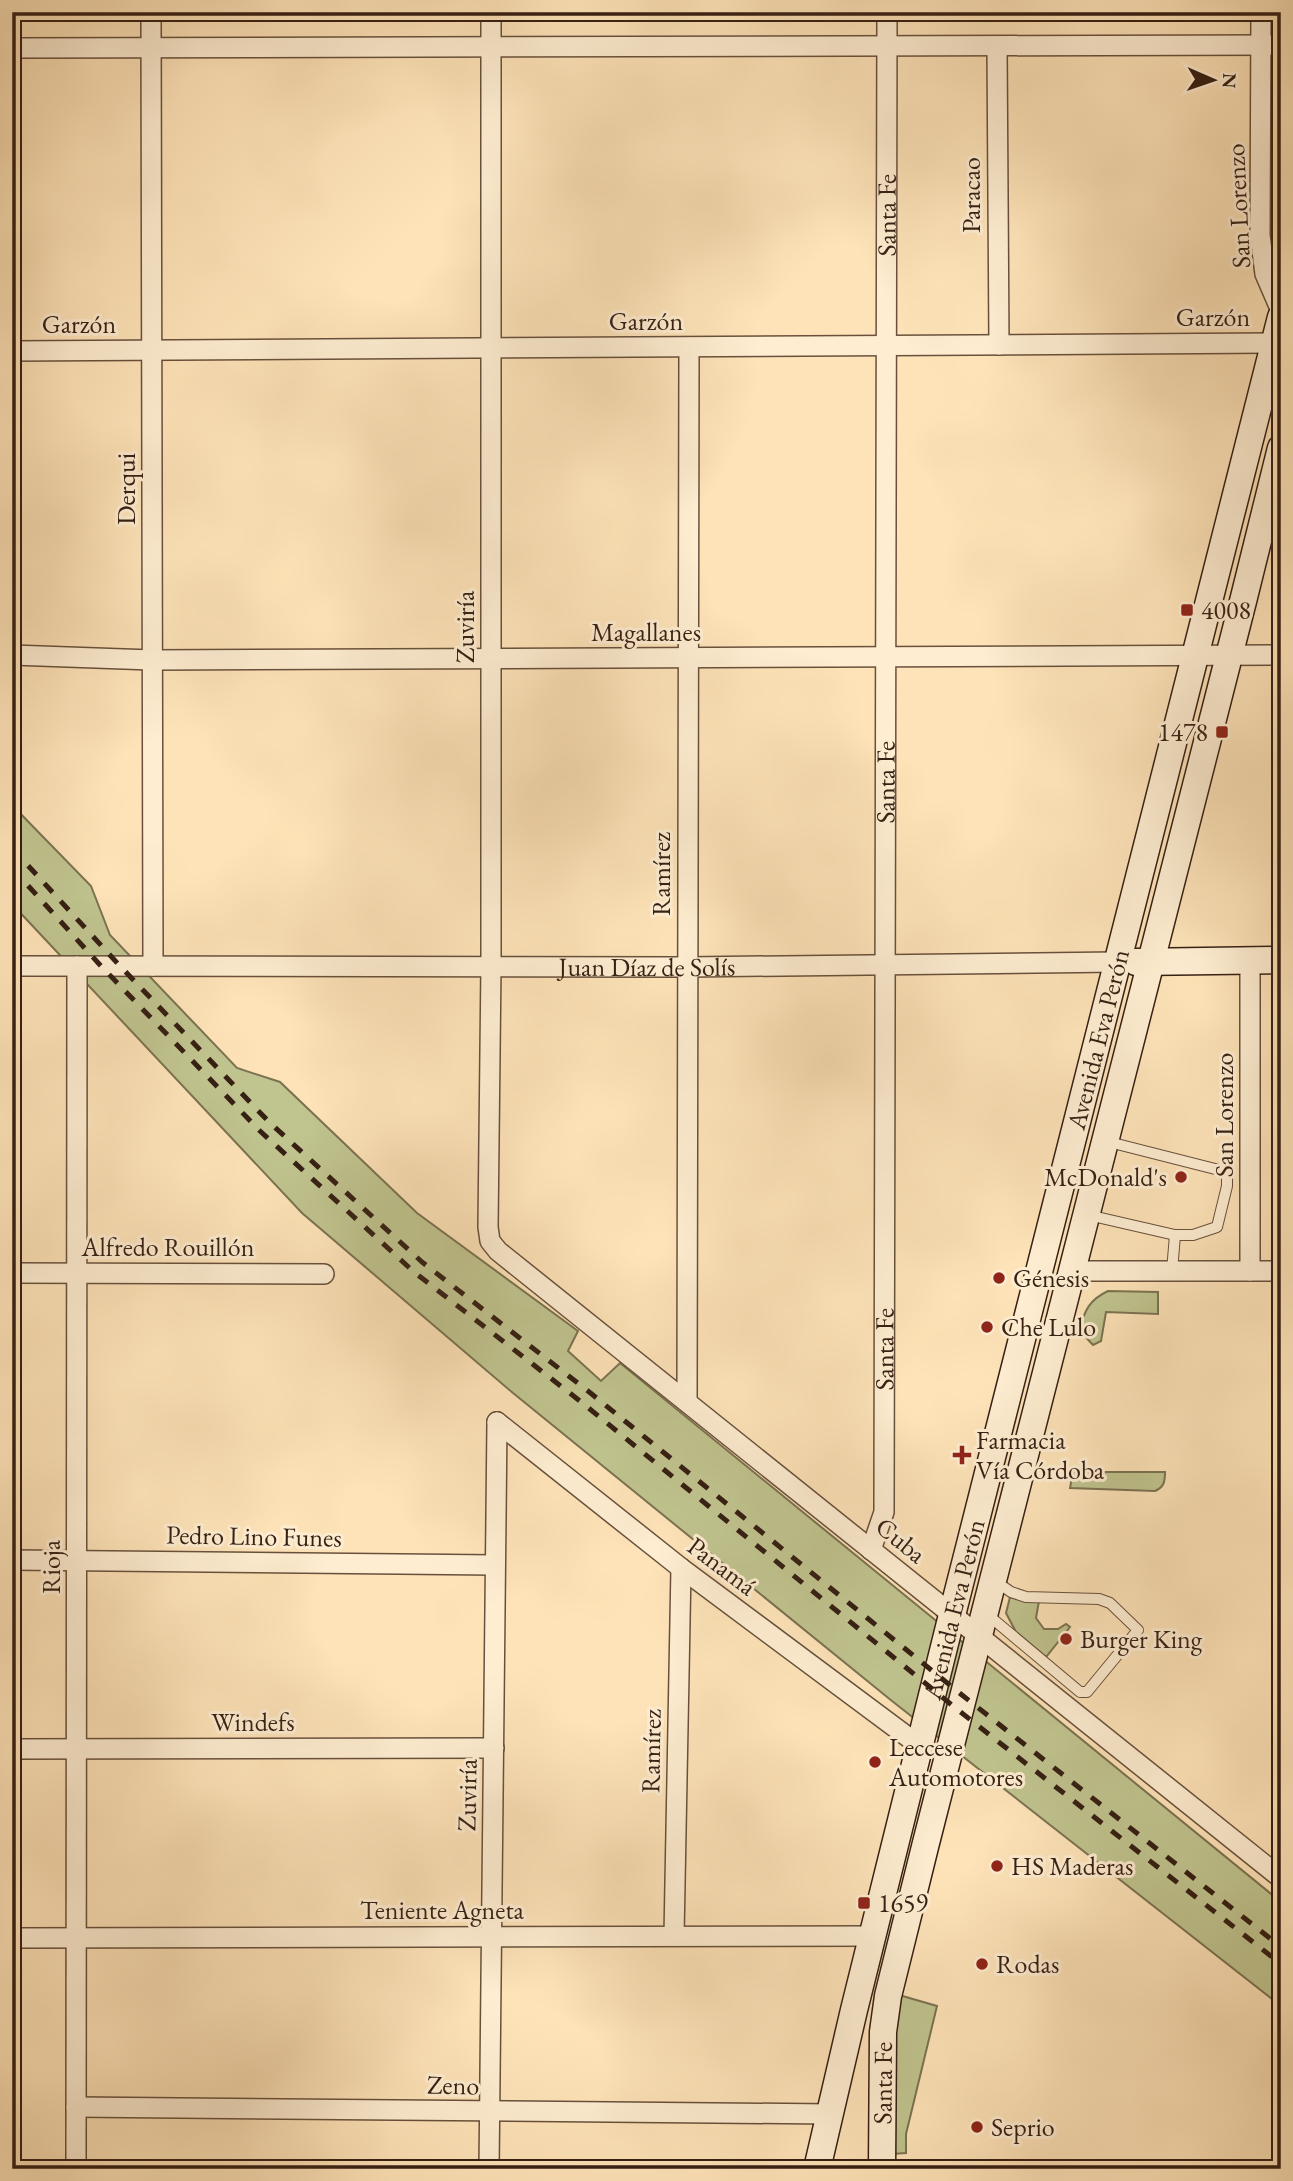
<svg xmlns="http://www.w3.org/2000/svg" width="1293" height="2181" viewBox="0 0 1293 2181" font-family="'EB Garamond',serif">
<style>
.green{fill:#c0c48f;stroke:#7b7251;stroke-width:2}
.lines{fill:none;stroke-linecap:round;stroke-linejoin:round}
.service-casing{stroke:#68503c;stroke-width:12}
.minor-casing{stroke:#68503c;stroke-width:22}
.secondary-casing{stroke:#361f13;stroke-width:29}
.service{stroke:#feedd1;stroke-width:10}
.minor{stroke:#feedd1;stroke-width:19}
.secondary{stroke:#feedd1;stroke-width:26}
.rail{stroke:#361f13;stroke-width:5;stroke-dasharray:12 12;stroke-linecap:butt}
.poi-dot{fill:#8f2418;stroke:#feedd1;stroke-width:2.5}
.labels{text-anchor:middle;stroke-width:6;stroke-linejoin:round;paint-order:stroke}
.street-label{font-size:26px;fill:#361f13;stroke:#feedd1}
.poi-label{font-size:26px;fill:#361f13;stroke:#feedd1;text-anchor:start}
</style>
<rect width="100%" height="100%" fill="#fee3b8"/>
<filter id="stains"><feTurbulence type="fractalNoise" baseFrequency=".00286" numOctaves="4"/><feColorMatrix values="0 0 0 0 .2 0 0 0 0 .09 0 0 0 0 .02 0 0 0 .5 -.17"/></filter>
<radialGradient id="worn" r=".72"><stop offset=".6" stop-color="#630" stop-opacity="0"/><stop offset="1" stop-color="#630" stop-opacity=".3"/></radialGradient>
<g class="green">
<polygon points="12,805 91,886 110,935 237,1068 280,1082 417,1213 578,1331 568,1351 601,1381 620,1363 1281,1902 1281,2006 892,1701 513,1393 302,1213 12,904"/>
<path d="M1108,1291L1158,1292V1314L1106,1312L1101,1341L1093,1345L1079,1330C1085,1310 1089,1300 1108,1291Z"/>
<path d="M1073,1472H1165C1165,1482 1164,1487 1155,1491L1070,1488Z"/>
<polygon points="1010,1597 1024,1601 1039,1601 1036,1618 1044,1629 1058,1629 1066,1624 1070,1627 1046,1657 1016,1632 1006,1613"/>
<polygon points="899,1995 937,2006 906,2134 906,2153 892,2154 894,2024"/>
</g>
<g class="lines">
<defs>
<g id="service">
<polyline points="1088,1215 1175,1235 1193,1235 1217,1227 1227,1186 1227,1172 1105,1141"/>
<polyline points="1172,1271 1175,1235"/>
<polyline points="988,1615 1080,1692 1087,1692 1138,1630 1110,1603 1099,1599 1026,1597 1011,1592 995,1581"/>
</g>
<g id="minor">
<polyline points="151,12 153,966"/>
<polyline points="491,12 491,965 488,1227 490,1241 498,1251 1281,1878"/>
<polyline points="1261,12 1260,235 1265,274 1281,311"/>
<polyline points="997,46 999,345"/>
<polyline points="12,48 1281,45"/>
<polyline points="12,351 1281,343"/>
<polyline points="12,655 152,660 1281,655"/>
<polyline points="1250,960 1250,1271"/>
<path id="s1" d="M12,966L688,967L1117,962"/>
<polyline points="1071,1271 1281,1271"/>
<polyline points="12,1273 324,1274"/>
<polyline points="687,1402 689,347"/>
<polyline points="497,1422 681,1568 920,1746"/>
<path id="s2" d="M871,1550L884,1512L887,12"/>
<polyline points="12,1560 495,1565"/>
<polyline points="12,1749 494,1748"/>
<polyline points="674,1936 681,1568"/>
<polyline points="12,1938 872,1936"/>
<polyline points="76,2107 830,2114"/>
<polyline points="76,2169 77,966"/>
<polyline points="489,2169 497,1422"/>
</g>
<g id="secondary">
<polyline points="1136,962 1281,960"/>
<path id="s3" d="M817,2169L854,2010L952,1615L1281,317"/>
<path id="s4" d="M882,2169L883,2032L888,1996C1015,1479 1154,965 1281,448"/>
</g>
</defs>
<use href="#service" class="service-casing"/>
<use href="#minor" class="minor-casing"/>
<use href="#secondary" class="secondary-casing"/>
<use href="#service" class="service"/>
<use href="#minor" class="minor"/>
<use href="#secondary" class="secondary"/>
<g class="rail">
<polyline points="12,848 120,966 269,1122 422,1262 588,1391 962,1695 1281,1947"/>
<polyline points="12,868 101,966 260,1131 414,1272 580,1401 958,1710 1281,1964"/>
</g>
</g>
<g class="poi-dot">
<rect x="1180" y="603" width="14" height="14" rx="3.5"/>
<rect x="1215" y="725" width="14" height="14" rx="3.5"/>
<circle cx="1181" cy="1177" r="7"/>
<circle cx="999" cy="1278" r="7"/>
<circle cx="987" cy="1327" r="7"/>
<path d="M958.5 1444.5h7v7h7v7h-7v7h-7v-7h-7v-7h7z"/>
<circle cx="1066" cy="1639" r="7"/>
<circle cx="875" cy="1762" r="7"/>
<circle cx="997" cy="1866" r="7"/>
<rect x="857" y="1896" width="14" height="14" rx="3.5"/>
<circle cx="982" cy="1964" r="7"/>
<circle cx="977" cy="2127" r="7"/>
</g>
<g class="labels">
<g class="street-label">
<text transform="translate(971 195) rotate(-90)" y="9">Paracao</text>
<text transform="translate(1238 206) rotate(-93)" y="9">San Lorenzo</text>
<text dy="9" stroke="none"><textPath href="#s2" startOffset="1337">Santa Fe</textPath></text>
<text x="1213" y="326">Garzón</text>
<text x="646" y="330">Garzón</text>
<text x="79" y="333">Garzón</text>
<text transform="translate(126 489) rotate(-90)" y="9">Derqui</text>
<text transform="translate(465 627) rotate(-90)" y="9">Zuviría</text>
<text x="646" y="641">Magallanes</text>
<text dy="9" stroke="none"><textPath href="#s2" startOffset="770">Santa Fe</textPath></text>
<text transform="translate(661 874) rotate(-90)" y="9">Ramírez</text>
<text dy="9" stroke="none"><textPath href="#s1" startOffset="635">Juan Díaz de Solís</textPath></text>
<text dy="9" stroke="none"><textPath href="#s3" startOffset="1164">Avenida Eva Perón</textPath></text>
<text transform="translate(1224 1115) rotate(-90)" y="9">San Lorenzo</text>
<text x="168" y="1256">Alfredo Rouillón</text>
<text dy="9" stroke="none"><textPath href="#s2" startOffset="203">Santa Fe</textPath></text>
<text transform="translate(254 1536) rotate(1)" y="9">Pedro Lino Funes</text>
<text transform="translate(901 1540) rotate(39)" y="9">Cuba</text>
<text transform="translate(722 1566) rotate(37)" y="9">Panamá</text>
<text transform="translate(51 1567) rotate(-90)" y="9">Rioja</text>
<text dy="9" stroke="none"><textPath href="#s3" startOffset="576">Avenida Eva Perón</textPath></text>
<text x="253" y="1731">Windefs</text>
<text transform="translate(651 1751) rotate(-89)" y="9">Ramírez</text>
<text transform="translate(467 1795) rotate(-89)" y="9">Zuviría</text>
<text x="442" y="1919">Teniente Agneta</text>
<text dy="9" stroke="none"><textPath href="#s4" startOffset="86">Santa Fe</textPath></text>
<text transform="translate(453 2085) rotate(1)" y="9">Zeno</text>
</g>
<g class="poi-label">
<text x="1201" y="619">4008</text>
<text x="1208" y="741" text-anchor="end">1478</text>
<text x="1167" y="1186" text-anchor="end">McDonald's</text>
<text x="1013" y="1287">Génesis</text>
<text x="1001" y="1336">Che Lulo</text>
<text x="976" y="1449">Farmacia<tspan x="976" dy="30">Vía Córdoba</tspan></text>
<text x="1080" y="1648">Burger King</text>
<text x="889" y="1756">Leccese<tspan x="889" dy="30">Automotores</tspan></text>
<text x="1011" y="1875">HS Maderas</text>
<text x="878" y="1912">1659</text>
<text x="996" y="1973">Rodas</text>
<text x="991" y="2136">Seprio</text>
</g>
</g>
<rect width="1293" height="2181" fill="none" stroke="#fee3b8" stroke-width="42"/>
<rect x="14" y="14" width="1265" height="2153" fill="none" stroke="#361f13" stroke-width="3.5"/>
<rect x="21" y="21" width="1251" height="2139" fill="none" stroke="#361f13" stroke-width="2"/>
<g transform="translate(1213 80) rotate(92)" stroke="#feedd1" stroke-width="5" paint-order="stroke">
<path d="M0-5L12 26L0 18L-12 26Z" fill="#361f13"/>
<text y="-10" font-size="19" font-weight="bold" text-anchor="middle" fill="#361f13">N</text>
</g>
<rect width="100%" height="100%" filter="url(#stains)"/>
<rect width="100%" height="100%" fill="url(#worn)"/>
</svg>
